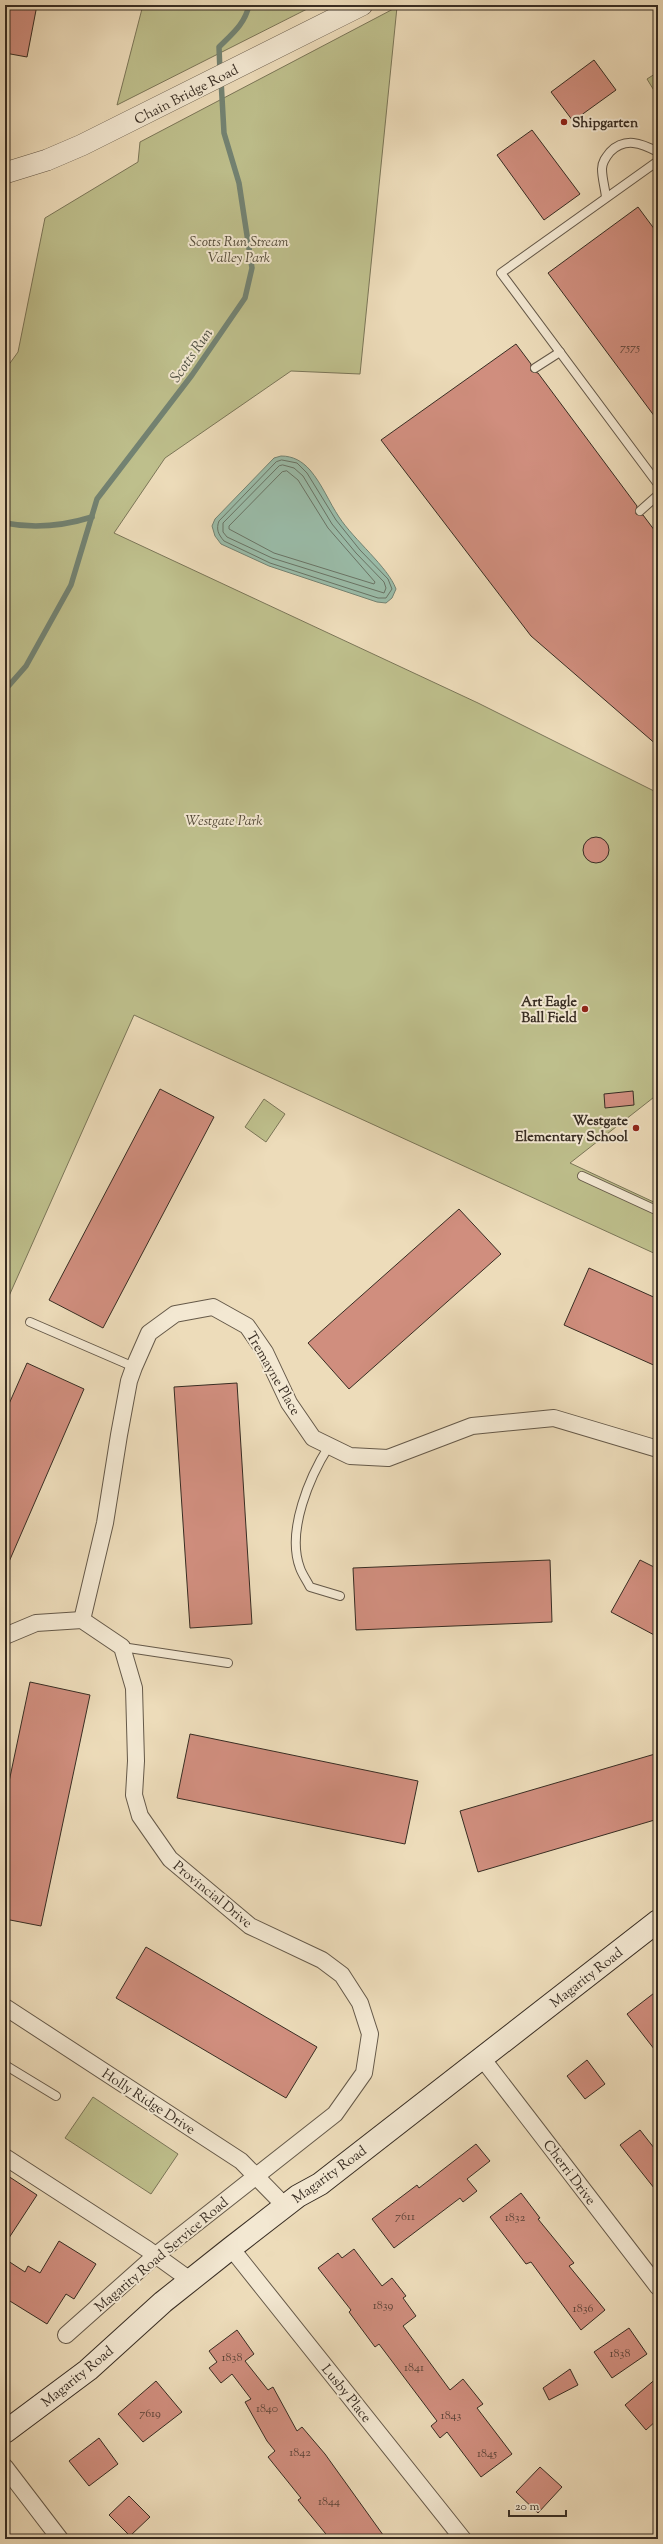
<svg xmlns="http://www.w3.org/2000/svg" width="663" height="2544" viewBox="0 0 663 2544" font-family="'Sorts Mill Goudy',serif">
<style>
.green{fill:#bebf8c;stroke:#7b7658}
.water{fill:#9abca9;stroke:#738373}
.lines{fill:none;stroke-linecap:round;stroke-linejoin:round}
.shore{stroke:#697466;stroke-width:1}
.stream{stroke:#738373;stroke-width:5.5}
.building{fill:#d08e7e;stroke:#382d23}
.service-casing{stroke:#655949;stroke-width:10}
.minor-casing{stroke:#655949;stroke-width:18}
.tertiary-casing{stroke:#655949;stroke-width:22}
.secondary-casing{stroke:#382d23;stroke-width:24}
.service{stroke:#f3e8d2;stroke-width:8}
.minor{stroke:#f3e8d2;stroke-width:16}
.tertiary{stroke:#f3e8d2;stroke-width:21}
.secondary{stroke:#f3e8d2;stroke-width:22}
.poi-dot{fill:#8f2418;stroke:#f3e8d2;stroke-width:1.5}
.labels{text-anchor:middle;stroke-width:4;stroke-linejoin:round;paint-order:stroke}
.number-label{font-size:12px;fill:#5e453a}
.street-label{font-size:14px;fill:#382d23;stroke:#f3e8d2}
.poi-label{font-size:14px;font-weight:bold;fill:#382d23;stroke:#f3e8d2;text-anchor:end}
.park-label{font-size:14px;font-style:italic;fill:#534a38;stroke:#f3e8d2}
.water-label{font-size:15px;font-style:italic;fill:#505144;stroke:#f3e8d2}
</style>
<rect width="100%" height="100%" fill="#eddcba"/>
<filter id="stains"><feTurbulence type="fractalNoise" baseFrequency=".005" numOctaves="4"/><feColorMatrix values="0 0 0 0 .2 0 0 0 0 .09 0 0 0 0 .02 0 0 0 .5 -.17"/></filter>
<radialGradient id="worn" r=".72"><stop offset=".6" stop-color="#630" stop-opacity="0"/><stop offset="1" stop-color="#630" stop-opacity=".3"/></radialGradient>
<g class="green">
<polygon points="143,5 315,5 117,105"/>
<polygon points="397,7 360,374 291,371 165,458 114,533 478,703 658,793 658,1094 570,1163 658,1204 658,1255 134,1015 5,1305 5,370 18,352 45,218 138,162 140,142"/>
<polygon points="658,72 658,97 647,79"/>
<polygon points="264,1099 285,1114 266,1142 245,1127"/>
<polygon points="93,2097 178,2154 151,2194 65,2138"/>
</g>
<path class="water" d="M281,456C293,456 302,461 310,470C322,484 329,502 339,517C354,540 388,567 396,589L392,598L386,603L377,602L269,566L221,544L215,536L212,526L215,519L274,458Z"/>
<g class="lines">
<g class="shore">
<path d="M282,460L297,463L307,473L336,520L360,550L388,579L392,589L386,598H378L270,563L224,541C218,534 216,529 219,521L276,462Z"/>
<polygon points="283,465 294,468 303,476 332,524 356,553 384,582 386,588 384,593 272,558 227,537 223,532 223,523 279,466"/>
<polygon points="287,471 298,480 328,528 375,582 374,584 274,553 229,529 229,526 282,472"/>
</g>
<g class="stream">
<path d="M220,72L219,47C232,34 245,24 249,5"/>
<path d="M5,523C35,529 63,526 92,517"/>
<polyline points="5,690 26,666 71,585 97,499 192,375 245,298 252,268 239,183 224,133 221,80"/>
</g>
</g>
<g class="building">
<polygon points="5,5 37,5 27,57 5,53"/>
<polygon points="594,60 616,90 573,121 551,92"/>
<polygon points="532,130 580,194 544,220 497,155"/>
<polygon points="638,207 658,234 658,421 548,273"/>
<polygon points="516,344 531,364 531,371 538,373 637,506 636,514 643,515 658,535 658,746 531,636 381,440"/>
<circle cx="596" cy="850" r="13"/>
<polygon points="160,1089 214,1117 103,1328 49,1300"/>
<polygon points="633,1091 634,1105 605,1108 604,1094"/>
<polygon points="459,1209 501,1254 349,1389 308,1343"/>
<polygon points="589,1268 658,1299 658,1367 564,1325"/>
<polygon points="27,1363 84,1389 5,1571 5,1413"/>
<polygon points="237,1383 252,1624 190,1628 174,1387"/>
<polygon points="550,1560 552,1622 356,1630 353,1568"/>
<polygon points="640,1560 658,1569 658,1637 611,1612"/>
<polygon points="30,1682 90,1695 41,1926 5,1919 5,1801"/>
<polygon points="190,1734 418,1781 405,1844 177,1798"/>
<polygon points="655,1754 658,1765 658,1819 478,1872 460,1811"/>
<polygon points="146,1947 317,2047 286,2098 116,1998"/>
<polygon points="658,1990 658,2054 627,2014"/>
<polygon points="587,2060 605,2084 585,2099 567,2076"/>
<polygon points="640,2130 658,2153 658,2193 620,2145"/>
<polygon points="476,2144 490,2161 467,2179 477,2191 463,2202 460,2198 394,2248 372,2219 417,2185 419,2188"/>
<polygon points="5,2174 37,2195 5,2244"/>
<polygon points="521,2193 540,2218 538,2219 574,2263 569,2266 605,2310 581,2330 531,2262 526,2264 490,2217"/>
<polygon points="59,2241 96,2264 74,2299 66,2294 47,2324 5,2298 5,2259 25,2272 28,2266 40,2273"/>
<polygon points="354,2249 382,2286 392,2278 406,2296 403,2298 416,2316 403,2326 450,2390 463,2379 483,2404 477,2408 512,2454 481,2477 447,2432 440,2438 431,2426 437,2421 379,2344 375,2347 349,2312 351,2310 318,2268 338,2253 342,2258"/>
<polygon points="629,2328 647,2354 612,2378 594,2352"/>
<polygon points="237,2330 254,2354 245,2361 268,2390 273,2387 297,2431 302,2427 325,2454 386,2539 330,2539 298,2500 301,2498 268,2457 275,2451 267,2441 245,2402 251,2399 232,2374 221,2383 209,2368 217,2362 209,2351"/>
<polygon points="570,2369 578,2385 549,2400 543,2388"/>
<polygon points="658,2377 658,2419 646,2430 625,2405"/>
<polygon points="156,2381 182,2412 143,2442 118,2414"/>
<polygon points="99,2438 118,2464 89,2486 69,2461"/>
<polygon points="540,2467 562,2487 538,2513 516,2492"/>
<polygon points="129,2496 150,2517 130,2536 109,2515"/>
</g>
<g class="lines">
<defs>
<g id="service">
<polyline points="658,161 501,273 658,484"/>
<path d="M606,197C605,188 602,178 602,169C602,162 606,157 610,152C625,137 641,143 658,152"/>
<polyline points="535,368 560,352"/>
<polyline points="640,511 658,495"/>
<polyline points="582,1176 658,1211"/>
<polyline points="30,1322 134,1367"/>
<path d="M329,1446C310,1476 286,1531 300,1568C302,1574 307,1581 310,1587L340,1596"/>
<polyline points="122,1647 228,1663"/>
<polyline points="5,2065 56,2096"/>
</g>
<g id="minor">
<polyline points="82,1620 105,1523 119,1435 129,1381 134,1367 149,1333 175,1314 213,1307 247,1326 265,1352 289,1403 313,1438 350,1456 388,1458 472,1426 554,1418 658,1449"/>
<polyline points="5,1636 36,1623 82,1620 122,1647 134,1688 136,1761 134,1795 140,1816 170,1859 250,1926 322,1960 342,1975 360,2003 370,2034 364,2073 335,2114 156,2255 66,2335"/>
<polyline points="5,2007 241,2161 285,2206"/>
<polyline points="482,2058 658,2287"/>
<polyline points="5,2157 147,2249 190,2280"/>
<polyline points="231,2248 463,2539"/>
<polyline points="5,2467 60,2539"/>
</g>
<polyline id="tertiary" points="5,173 47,160 82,145 362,5"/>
<polyline id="secondary" points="5,2432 88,2370 163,2302 231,2248 298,2196 320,2184 658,1921"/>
</defs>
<use href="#service" class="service-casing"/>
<use href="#minor" class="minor-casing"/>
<use href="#tertiary" class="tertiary-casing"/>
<use href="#secondary" class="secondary-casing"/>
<use href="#service" class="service"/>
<use href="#minor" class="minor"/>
<use href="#tertiary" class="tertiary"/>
<use href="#secondary" class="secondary"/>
</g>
<g class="poi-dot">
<circle cx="564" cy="122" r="4"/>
<circle cx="585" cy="1009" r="4"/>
<circle cx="636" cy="1128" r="4"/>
</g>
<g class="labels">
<g class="number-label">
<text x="630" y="351">7575</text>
<text x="405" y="2220">7611</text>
<text x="515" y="2221">1832</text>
<text x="383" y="2309">1839</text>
<text x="583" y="2312">1836</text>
<text x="620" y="2357">1838</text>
<text x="232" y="2361">1838</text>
<text x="414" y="2371">1841</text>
<text x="267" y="2412">1840</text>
<text x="150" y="2417">7619</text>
<text x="451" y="2419">1843</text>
<text x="300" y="2456">1842</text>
<text x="487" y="2457">1845</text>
<text x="329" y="2505">1844</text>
</g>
<g class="street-label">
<text transform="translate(186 94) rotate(-27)" y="5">Chain Bridge Road</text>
<text transform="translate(274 1373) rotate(60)" y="5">Tremayne Place</text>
<text transform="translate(213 1894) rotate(39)" y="5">Provincial Drive</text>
<text transform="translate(586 1977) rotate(-38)" y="5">Magarity Road</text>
<text transform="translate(149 2101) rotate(33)" y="5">Holly Ridge Drive</text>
<text transform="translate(570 2172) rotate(53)" y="5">Cherri Drive</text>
<text transform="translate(329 2174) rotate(-36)" y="5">Magarity Road</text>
<text transform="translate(161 2254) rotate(-40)" y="5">Magarity Road Service Road</text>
<text transform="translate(77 2376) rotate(-39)" y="5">Magarity Road</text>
<text transform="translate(347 2393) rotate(51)" y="5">Lusby Place</text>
</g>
<g class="poi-label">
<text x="572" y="127" text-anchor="start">Shipgarten</text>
<text x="577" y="1006">Art Eagle<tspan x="577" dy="16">Ball Field</tspan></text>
<text x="628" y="1125">Westgate<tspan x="628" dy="16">Elementary School</tspan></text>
</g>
<g class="park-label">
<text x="239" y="246">Scotts Run Stream<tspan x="239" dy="16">Valley Park</tspan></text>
<text x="224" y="825">Westgate Park</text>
</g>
<g class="water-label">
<text transform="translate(191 355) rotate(-55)" y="5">Scotts Run</text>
</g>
</g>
<rect width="663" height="2544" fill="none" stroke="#eddcba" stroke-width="20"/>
<rect x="6" y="6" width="651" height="2532" fill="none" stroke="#382d23" stroke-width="2"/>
<rect x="10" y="10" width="643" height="2524" fill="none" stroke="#382d23"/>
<path d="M509 2510v6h57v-6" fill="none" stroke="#382d23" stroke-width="2"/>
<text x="515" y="2510" font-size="12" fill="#382d23" stroke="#f3e8d2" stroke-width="3" paint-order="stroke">20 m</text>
<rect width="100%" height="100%" filter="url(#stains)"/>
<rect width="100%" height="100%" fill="url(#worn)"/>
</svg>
